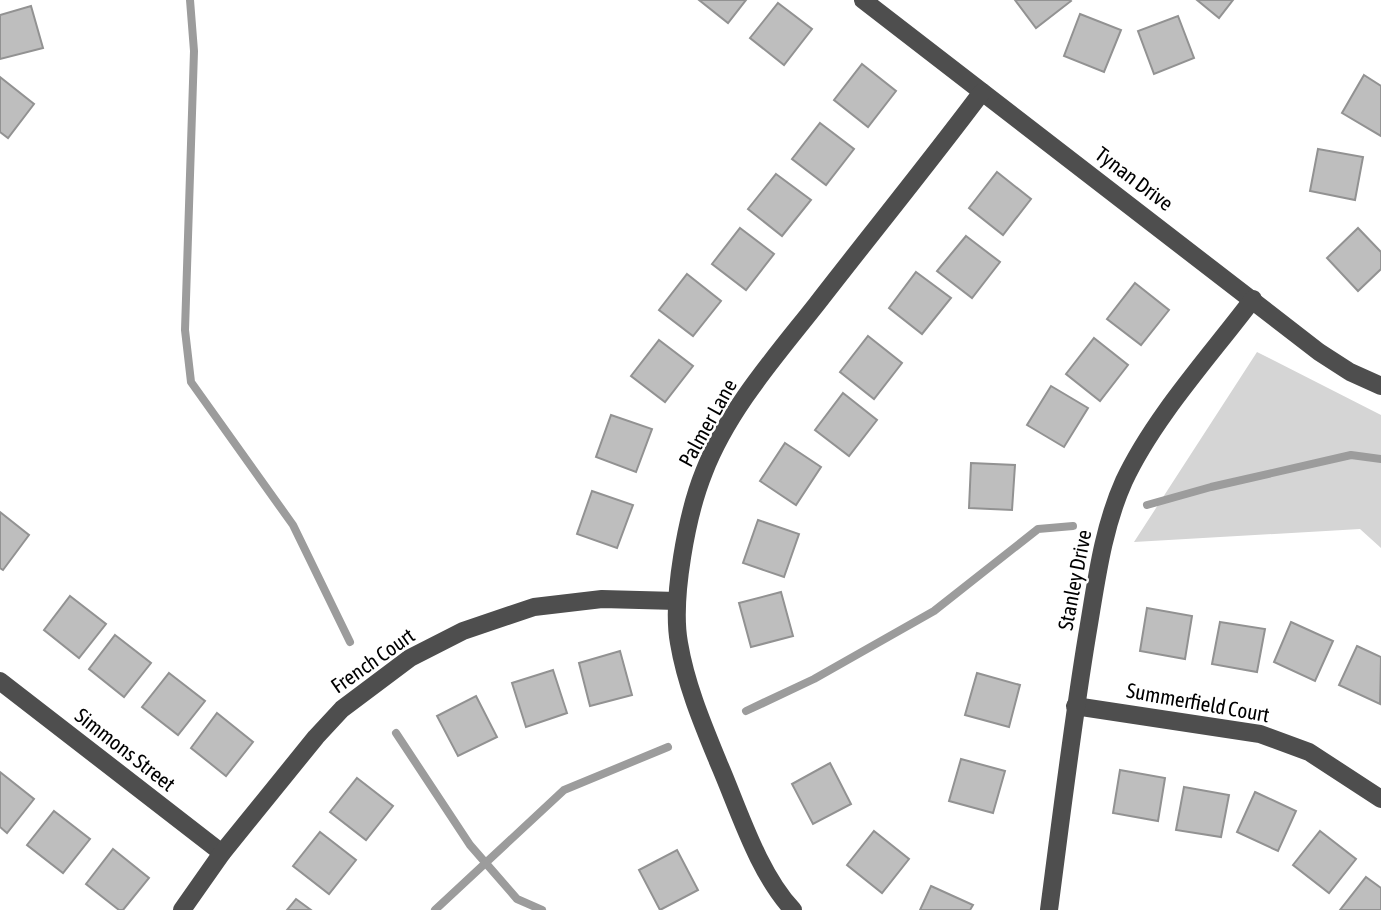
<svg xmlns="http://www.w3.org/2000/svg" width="1381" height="910" viewBox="0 0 1381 910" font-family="'Asap Condensed',sans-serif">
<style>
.green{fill:#d5d5d5}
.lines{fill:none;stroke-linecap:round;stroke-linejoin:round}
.stream{stroke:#9c9c9c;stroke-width:8}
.building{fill:#bebebe;stroke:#929292;stroke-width:2}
.minor{stroke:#4e4e4e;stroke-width:18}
.labels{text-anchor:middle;stroke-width:5;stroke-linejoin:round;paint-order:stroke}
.street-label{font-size:21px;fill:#000;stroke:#fff}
</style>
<rect width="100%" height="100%" fill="#fff"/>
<polygon class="green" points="1257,352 1381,415 1381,548 1360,529 1134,542"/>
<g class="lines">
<g class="stream">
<polyline points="190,0 194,51 185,330 191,382 293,525 350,642"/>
<polyline points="1147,505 1211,487 1351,455 1381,459"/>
<polyline points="746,711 814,679 934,611 1038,529 1073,526"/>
<polyline points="396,733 470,845 517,899 542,910"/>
<polyline points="435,910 564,790 668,747"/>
</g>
</g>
<g class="building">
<polygon points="699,0 746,0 728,23"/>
<polygon points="1015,0 1070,0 1071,1 1036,28"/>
<polygon points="1197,0 1233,0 1219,18"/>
<polygon points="778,3 812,29 784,65 750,38"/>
<polygon points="31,6 43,48 0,59 0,15"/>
<polygon points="1080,14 1121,30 1104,72 1064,56"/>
<polygon points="1178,16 1194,58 1154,74 1138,31"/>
<polygon points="862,64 896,91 868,127 834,100"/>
<polygon points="1364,75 1381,86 1381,136 1342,113"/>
<polygon points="0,77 34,104 8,138 0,132"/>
<polygon points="820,123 854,149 826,185 792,159"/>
<polygon points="1318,149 1363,157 1355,200 1310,191"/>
<polygon points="997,172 1031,199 1003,235 969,208"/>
<polygon points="776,174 811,200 782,236 748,209"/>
<polygon points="740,228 774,254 746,290 712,264"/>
<polygon points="1358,228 1381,252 1381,269 1358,291 1327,258"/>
<polygon points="966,236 1000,262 972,298 937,271"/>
<polygon points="916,272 951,298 922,334 889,308"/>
<polygon points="687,274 721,301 693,336 659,310"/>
<polygon points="1135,283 1169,310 1141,345 1107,319"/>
<polygon points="868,336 902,363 874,399 840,372"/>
<polygon points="1094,338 1128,365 1100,401 1066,374"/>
<polygon points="659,340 693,366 665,402 631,376"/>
<polygon points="1051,386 1088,408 1064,447 1027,425"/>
<polygon points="843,393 877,420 849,456 815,430"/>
<polygon points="611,415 652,429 636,472 596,457"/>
<polygon points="785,443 821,467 796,505 760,481"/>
<polygon points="971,463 1015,465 1012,510 969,508"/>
<polygon points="592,491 633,505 617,548 577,534"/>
<polygon points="0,512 29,535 3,570 0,568"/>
<polygon points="758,520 799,534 784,577 743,563"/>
<polygon points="781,592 793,636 751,647 739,603"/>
<polygon points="70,596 106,624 79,658 44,630"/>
<polygon points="1147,608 1192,616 1185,659 1140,651"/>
<polygon points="1220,622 1265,629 1257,672 1212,664"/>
<polygon points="1291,622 1333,641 1315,681 1274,662"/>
<polygon points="115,635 151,663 124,697 89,669"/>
<polygon points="1357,646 1381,657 1380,704 1339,685"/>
<polygon points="620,651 632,695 590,706 579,663"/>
<polygon points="553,670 567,713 526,727 512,683"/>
<polygon points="169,673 205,701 178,735 142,707"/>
<polygon points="977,673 1020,685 1009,727 965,715"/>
<polygon points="476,696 497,737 458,756 437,716"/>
<polygon points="217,713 253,742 226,776 191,748"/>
<polygon points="961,759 1005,771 993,813 949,801"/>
<polygon points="830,763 851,804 813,824 792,784"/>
<polygon points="1120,770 1165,778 1158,821 1113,813"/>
<polygon points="0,772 34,799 7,833 0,827"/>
<polygon points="357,778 393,806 366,840 330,812"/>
<polygon points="1184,787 1229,795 1221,837 1176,830"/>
<polygon points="1255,792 1296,811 1278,851 1237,832"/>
<polygon points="54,811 90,839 63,873 27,845"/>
<polygon points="874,831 909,859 882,893 847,865"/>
<polygon points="1320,831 1356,859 1329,893 1293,865"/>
<polygon points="320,832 356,860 329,894 293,866"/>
<polygon points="113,849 149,878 123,910 119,910 86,884"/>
<polygon points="677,850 698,890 660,910 639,870"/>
<polygon points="1366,877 1381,888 1381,910 1340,910"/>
<polygon points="931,886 973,905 970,910 920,910"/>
<polygon points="296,899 311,910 287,910"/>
</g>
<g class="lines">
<g class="minor">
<polyline points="863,0 1319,352 1350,372 1381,386"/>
<polyline points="0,681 222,853"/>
<polyline points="1075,706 1260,734 1309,752 1381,799"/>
<polyline points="182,910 222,853 316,737 342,709 410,658 463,631 534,607 602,599 677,601"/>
<path d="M793,910C758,873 739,810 719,764C703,725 686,685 679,643C671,599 687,514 704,472C728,410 775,357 816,305C871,234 928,164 982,92"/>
<path d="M1049,910C1061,819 1072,727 1087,636C1096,584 1102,530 1124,481C1154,417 1210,356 1253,299"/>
</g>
</g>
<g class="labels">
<g class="street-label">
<text transform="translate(1134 179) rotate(37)" y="7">Tynan Drive</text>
<text transform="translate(708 423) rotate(-61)" y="7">Palmer Lane</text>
<text transform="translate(1075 580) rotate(-79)" y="7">Stanley Drive</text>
<text transform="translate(373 661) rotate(-35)" y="7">French Court</text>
<text transform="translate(1198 703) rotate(10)" y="7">Summerfield Court</text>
<text transform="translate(125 750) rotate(38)" y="7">Simmons Street</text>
</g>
</g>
</svg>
